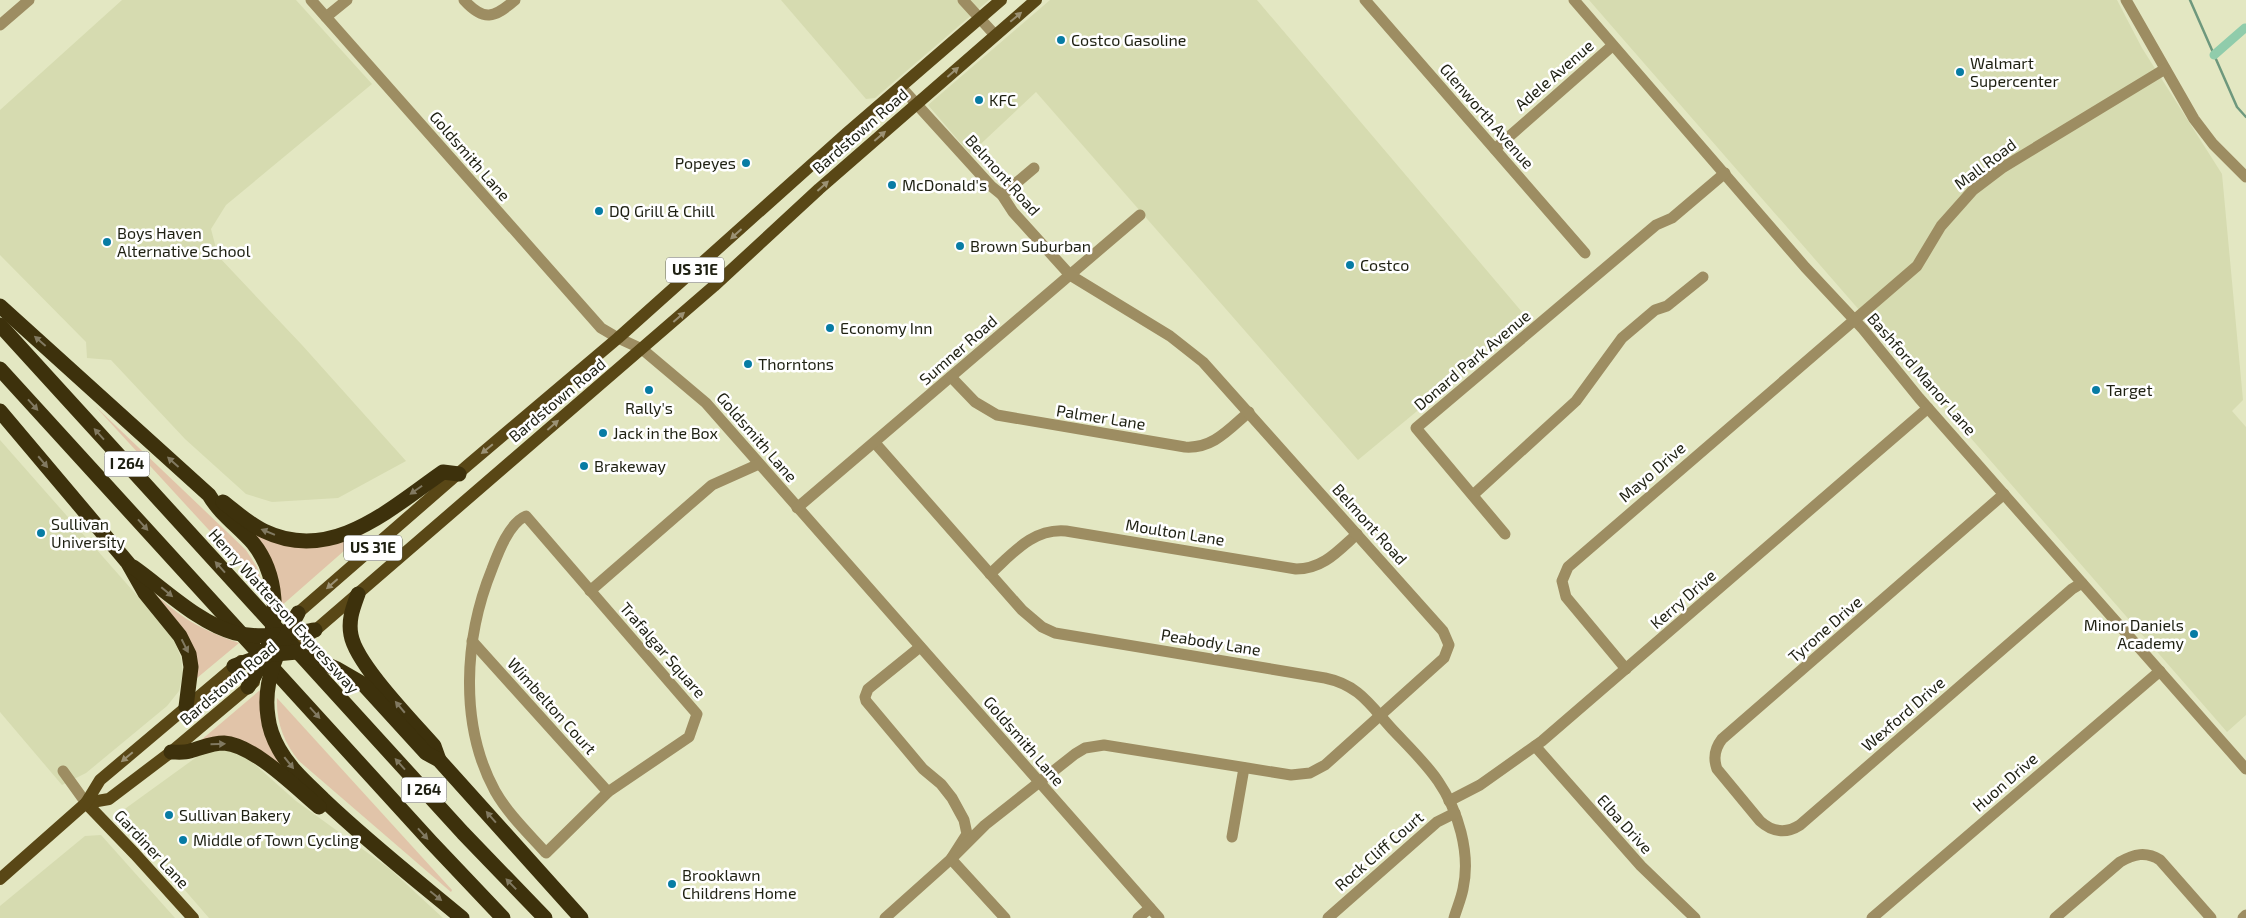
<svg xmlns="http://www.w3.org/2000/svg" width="2246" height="918" viewBox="0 0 2246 918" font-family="'Exo 2',sans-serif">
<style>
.built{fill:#d6dbb0}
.green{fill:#e1c4a9}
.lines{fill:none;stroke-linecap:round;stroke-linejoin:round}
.stream{stroke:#6e987d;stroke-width:2.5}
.canal{stroke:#90ccab;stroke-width:9}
.minor{stroke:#9d8d62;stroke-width:11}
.major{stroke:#594716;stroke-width:12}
.highway{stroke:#3d310c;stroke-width:15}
.oneway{fill:#9b9173}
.oneway2{fill:#817961}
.poi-dot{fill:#077ca4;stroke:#fff;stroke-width:2}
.labels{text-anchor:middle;stroke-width:5;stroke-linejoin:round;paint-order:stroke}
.shield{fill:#fff;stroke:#626359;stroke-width:1}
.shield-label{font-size:15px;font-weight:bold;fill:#1e2012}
.poi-label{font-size:16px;fill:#1e2012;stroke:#fff;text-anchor:start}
.street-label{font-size:16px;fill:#1e2012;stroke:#fff}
</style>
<rect width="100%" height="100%" fill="#e3e7c2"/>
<g class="built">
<polygon points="122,0 296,0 372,84 226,205 211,229 218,256 302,345 406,461 338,498 272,502 246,494 185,439 111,360 87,358 86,342 0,255 0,110"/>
<polygon points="781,0 989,0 875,98 866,99"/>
<polygon points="1050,0 1257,0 1528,319 1358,460 1036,92 970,154 928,105"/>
<polygon points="1589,0 2117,0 2142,48 2222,174 2243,400 2232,411 2246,427 2246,715 2227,732"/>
<polygon points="0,440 163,625 174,640 181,658 183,673 179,691 167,706 86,773 62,785 0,712"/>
<polygon points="217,748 242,753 296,801 390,869 443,918 209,918 125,821 122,811 198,756"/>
<polygon points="101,835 175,918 0,918 0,906 85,836"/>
</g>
<g class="green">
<polygon points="95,406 246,550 257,567 264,590"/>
<polygon points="238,518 276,540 369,529 280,607"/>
<path d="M150,589C179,617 201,630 239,643L197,678V672Z"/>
<polygon points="260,690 261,718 283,768 257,751 200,741"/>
<path d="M277,698L452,890L451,892L299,761C284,743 276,722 277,698Z"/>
</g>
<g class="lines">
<polyline class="stream" points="2190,0 2237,107 2246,117"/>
<polyline class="canal" points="2214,55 2245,28"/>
<g class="minor">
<polyline points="311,0 601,328 618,338 642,349 706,403 1159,918"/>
<path d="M464,0C484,22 494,18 515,0"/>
<polyline points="963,0 995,35"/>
<polyline points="1365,0 1585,253"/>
<polyline points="1574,0 1805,267 1863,329 1919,398 2246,769"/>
<polyline points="2126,0 2194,119 2213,144 2246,177"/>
<polyline points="326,17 347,0"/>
<polyline points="0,25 29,0"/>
<polyline points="1495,149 1612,46"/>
<polyline points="1002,195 1034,168"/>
<path d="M951,377L975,402L997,415L1185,447C1213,449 1229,429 1249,412"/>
<path d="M875,443L1022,610L1042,627L1055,633L1325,678C1359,685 1370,705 1392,729C1408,746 1425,762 1438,781C1458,810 1471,853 1463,889C1461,899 1457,908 1454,918"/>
<path d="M2004,494L1722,739C1715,748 1713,758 1717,769L1760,821C1772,832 1786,834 1800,825L2072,589L2082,583"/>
<polyline points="1473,495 1576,401 1622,338 1655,310 1667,306 1703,277"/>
<polyline points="797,508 1140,215"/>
<path d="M526,516L697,714L689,737L608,792L546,853C529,834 508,814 495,791C459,725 464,638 492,569C498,553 509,523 526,516Z"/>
<polyline points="1505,534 1416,428 1656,225 1672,218 1725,173"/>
<path d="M990,574C1013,553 1033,528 1066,531L1296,569C1323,569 1338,551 1357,534"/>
<polyline points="590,591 712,485 759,464"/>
<polyline points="472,641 608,792"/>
<polyline points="920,647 868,689 865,697 866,701 923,769 941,784 952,798 964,820 967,834 951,859 1005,918"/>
<polyline points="1626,669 1566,597 1562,581 1568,567 1917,266 1941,226 1973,190 2002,168 2165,69"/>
<polyline points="1535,746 1641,866 1695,918"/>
<polyline points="63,771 86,803"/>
<polyline points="1449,801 1480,785 1542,741 1928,408"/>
<polyline points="1232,837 1244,768"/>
<polyline points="885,918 951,859 985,825 1075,754 1085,748 1104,745 1291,775 1310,773 1325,765 1444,658 1449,645 1443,631 1203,362 1170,336 1070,275 1013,212 1002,195 991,186 901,87"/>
<polyline points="1138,918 1150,908"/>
<polyline points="1328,918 1437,822 1455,813"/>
<polyline points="1872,918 2160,671"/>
<path d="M2055,918L2120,862C2134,854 2146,851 2160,860L2211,918"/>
<polyline points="2243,918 2246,915"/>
</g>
<g class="major">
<polyline points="291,619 468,465 618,338 847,133 1001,0"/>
<polyline points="289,653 714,286 819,189 1036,0"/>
<polyline points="86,803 109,799 171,752 254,682"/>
<polyline points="86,803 135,854 193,918"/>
<polyline points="0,879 86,803 100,780 241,661"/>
</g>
<g class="highway">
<path d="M0,306L209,495C220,514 238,526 253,543C278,574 280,621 264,656C260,667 254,677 248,687"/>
<polyline points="0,325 463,833 545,918"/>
<polyline points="0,369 431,842 503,918"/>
<polyline points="0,411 128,563 145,593 180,636 189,654 191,667 186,707"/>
<path d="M223,502C236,512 249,524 264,531C332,564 391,508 443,472L459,474"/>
<path d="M133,567C163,588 198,623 235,633C262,639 289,634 315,630"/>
<path d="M358,594C353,608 348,620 351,635C356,664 413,722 434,746L439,760"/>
<path d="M298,613C280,646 262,679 268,717C269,727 274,740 279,749C290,769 308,784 324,800C368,842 415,879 462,918"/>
<polyline points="234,666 265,655 297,652 337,669 363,684 426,753 439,760 581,918"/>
<path d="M171,752C177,752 184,753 190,751C202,748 211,743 224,743C254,745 296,788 319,807"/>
</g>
</g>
<defs><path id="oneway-solid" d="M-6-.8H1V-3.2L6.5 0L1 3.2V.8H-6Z" transform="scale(1.25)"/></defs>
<g class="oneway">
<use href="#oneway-solid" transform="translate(1016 17) rotate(-40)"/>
<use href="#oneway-solid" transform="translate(953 72) rotate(-41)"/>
<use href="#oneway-solid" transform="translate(880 136) rotate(-41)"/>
<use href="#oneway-solid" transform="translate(823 186) rotate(-42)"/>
<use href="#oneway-solid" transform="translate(736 234) rotate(138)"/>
<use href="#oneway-solid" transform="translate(679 317) rotate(-41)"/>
<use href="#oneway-solid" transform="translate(553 425) rotate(-41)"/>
<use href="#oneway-solid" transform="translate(487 449) rotate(141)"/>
<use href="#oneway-solid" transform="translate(332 584) rotate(139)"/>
<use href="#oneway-solid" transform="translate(127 757) rotate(140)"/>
</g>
<g class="oneway2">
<use href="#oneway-solid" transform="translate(40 341) rotate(-139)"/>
<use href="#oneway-solid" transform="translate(33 405) rotate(48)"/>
<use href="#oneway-solid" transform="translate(99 434) rotate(-132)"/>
<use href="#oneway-solid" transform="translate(43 462) rotate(50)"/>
<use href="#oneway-solid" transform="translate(173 462) rotate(-138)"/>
<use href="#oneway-solid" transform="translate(416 490) rotate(145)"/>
<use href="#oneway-solid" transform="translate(143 525) rotate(48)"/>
<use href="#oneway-solid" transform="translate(268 532) rotate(-158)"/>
<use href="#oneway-solid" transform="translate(220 567) rotate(-132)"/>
<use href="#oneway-solid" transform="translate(167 592) rotate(40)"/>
<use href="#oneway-solid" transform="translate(185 646) rotate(63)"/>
<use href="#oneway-solid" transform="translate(400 707) rotate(-130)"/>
<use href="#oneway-solid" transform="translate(315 713) rotate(48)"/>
<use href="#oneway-solid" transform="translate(218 744) rotate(-2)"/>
<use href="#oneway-solid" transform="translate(289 763) rotate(51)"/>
<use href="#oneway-solid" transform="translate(400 764) rotate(-132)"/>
<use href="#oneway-solid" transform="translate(491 817) rotate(-131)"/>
<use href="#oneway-solid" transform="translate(423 834) rotate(48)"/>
<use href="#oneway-solid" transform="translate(511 884) rotate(-134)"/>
<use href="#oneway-solid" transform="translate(436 896) rotate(39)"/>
</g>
<g class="poi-dot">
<circle cx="1061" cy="40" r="5"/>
<circle cx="1960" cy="72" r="5"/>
<circle cx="979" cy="100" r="5"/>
<circle cx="746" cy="163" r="5"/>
<circle cx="892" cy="185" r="5"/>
<circle cx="599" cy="211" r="5"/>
<circle cx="107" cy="242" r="5"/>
<circle cx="960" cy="246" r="5"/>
<circle cx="1350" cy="265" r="5"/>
<circle cx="830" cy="328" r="5"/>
<circle cx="748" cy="364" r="5"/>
<circle cx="649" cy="390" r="5"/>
<circle cx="2096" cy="390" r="5"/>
<circle cx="603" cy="433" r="5"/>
<circle cx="584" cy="466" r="5"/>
<circle cx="41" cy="533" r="5"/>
<circle cx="2194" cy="634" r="5"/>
<circle cx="169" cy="815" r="5"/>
<circle cx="183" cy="840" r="5"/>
<circle cx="672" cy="884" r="5"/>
</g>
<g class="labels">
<g class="shield">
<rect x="666" y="257.5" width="58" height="25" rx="4"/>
<rect x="104.5" y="451.5" width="45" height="25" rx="4"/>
<rect x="344" y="535.5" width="58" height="25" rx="4"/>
<rect x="401.5" y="777.5" width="45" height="25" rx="4"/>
</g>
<g class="shield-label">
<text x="695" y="275">US 31E</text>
<text x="127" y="469">I 264</text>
<text x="373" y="553">US 31E</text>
<text x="424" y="795">I 264</text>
</g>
<g class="poi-label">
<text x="1071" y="46">Costco Gasoline</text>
<text x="1970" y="69">Walmart<tspan x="1970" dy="18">Supercenter</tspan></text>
<text x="989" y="106">KFC</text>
<text x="736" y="169" text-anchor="end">Popeyes</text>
<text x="902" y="191">McDonald's</text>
<text x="609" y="217">DQ Grill &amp; Chill</text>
<text x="117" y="239">Boys Haven<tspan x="117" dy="18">Alternative School</tspan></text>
<text x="970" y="252">Brown Suburban</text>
<text x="1360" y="271">Costco</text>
<text x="840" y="334">Economy Inn</text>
<text x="758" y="370">Thorntons</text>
<text x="2106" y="396">Target</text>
<text x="649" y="414" text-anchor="middle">Rally's</text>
<text x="613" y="439">Jack in the Box</text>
<text x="594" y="472">Brakeway</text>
<text x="51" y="530">Sullivan<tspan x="51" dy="18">University</tspan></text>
<text x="2184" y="631" text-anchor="end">Minor Daniels<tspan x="2184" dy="18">Academy</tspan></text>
<text x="179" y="821">Sullivan Bakery</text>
<text x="193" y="846">Middle of Town Cycling</text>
<text x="682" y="881">Brooklawn<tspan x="682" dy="18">Childrens Home</tspan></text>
</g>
<g class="street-label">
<text transform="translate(1554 75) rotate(-41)" y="6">Adele Avenue</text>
<text transform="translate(1487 116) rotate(49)" y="6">Glenworth Avenue</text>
<text transform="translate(860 131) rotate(-41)" y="6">Bardstown Road</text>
<text transform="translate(470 156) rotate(49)" y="6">Goldsmith Lane</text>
<text transform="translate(1985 164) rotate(-37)" y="6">Mall Road</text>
<text transform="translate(1003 175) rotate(48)" y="6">Belmont Road</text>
<text transform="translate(958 350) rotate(-41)" y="6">Sumner Road</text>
<text transform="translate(1472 360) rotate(-40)" y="6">Donard Park Avenue</text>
<text transform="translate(1922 374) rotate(49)" y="6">Bashford Manor Lane</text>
<text transform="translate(557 400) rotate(-40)" y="6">Bardstown Road</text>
<text transform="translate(1101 417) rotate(9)" y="6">Palmer Lane</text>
<text transform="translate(757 437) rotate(49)" y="6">Goldsmith Lane</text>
<text transform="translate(1652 472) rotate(-41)" y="6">Mayo Drive</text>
<text transform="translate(1370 524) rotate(48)" y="6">Belmont Road</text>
<text transform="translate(1175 532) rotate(9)" y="6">Moulton Lane</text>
<text transform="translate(1683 599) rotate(-41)" y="6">Kerry Drive</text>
<text transform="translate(284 611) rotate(48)" y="6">Henry Watterson Expressway</text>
<text transform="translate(1825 629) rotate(-41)" y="6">Tyrone Drive</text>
<text transform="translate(1211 642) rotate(9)" y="6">Peabody Lane</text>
<text transform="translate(663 650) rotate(49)" y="6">Trafalgar Square</text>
<text transform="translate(228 683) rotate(-40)" y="6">Bardstown Road</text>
<text transform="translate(552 706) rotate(48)" y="6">Wimbelton Court</text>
<text transform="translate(1903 714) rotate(-41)" y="6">Wexford Drive</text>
<text transform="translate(1024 741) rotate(49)" y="6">Goldsmith Lane</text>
<text transform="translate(2005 782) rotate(-41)" y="6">Huon Drive</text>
<text transform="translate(1625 824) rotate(48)" y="6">Elba Drive</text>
<text transform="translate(152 849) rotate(47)" y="6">Gardiner Lane</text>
<text transform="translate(1379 851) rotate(-41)" y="6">Rock Cliff Court</text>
</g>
</g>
</svg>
